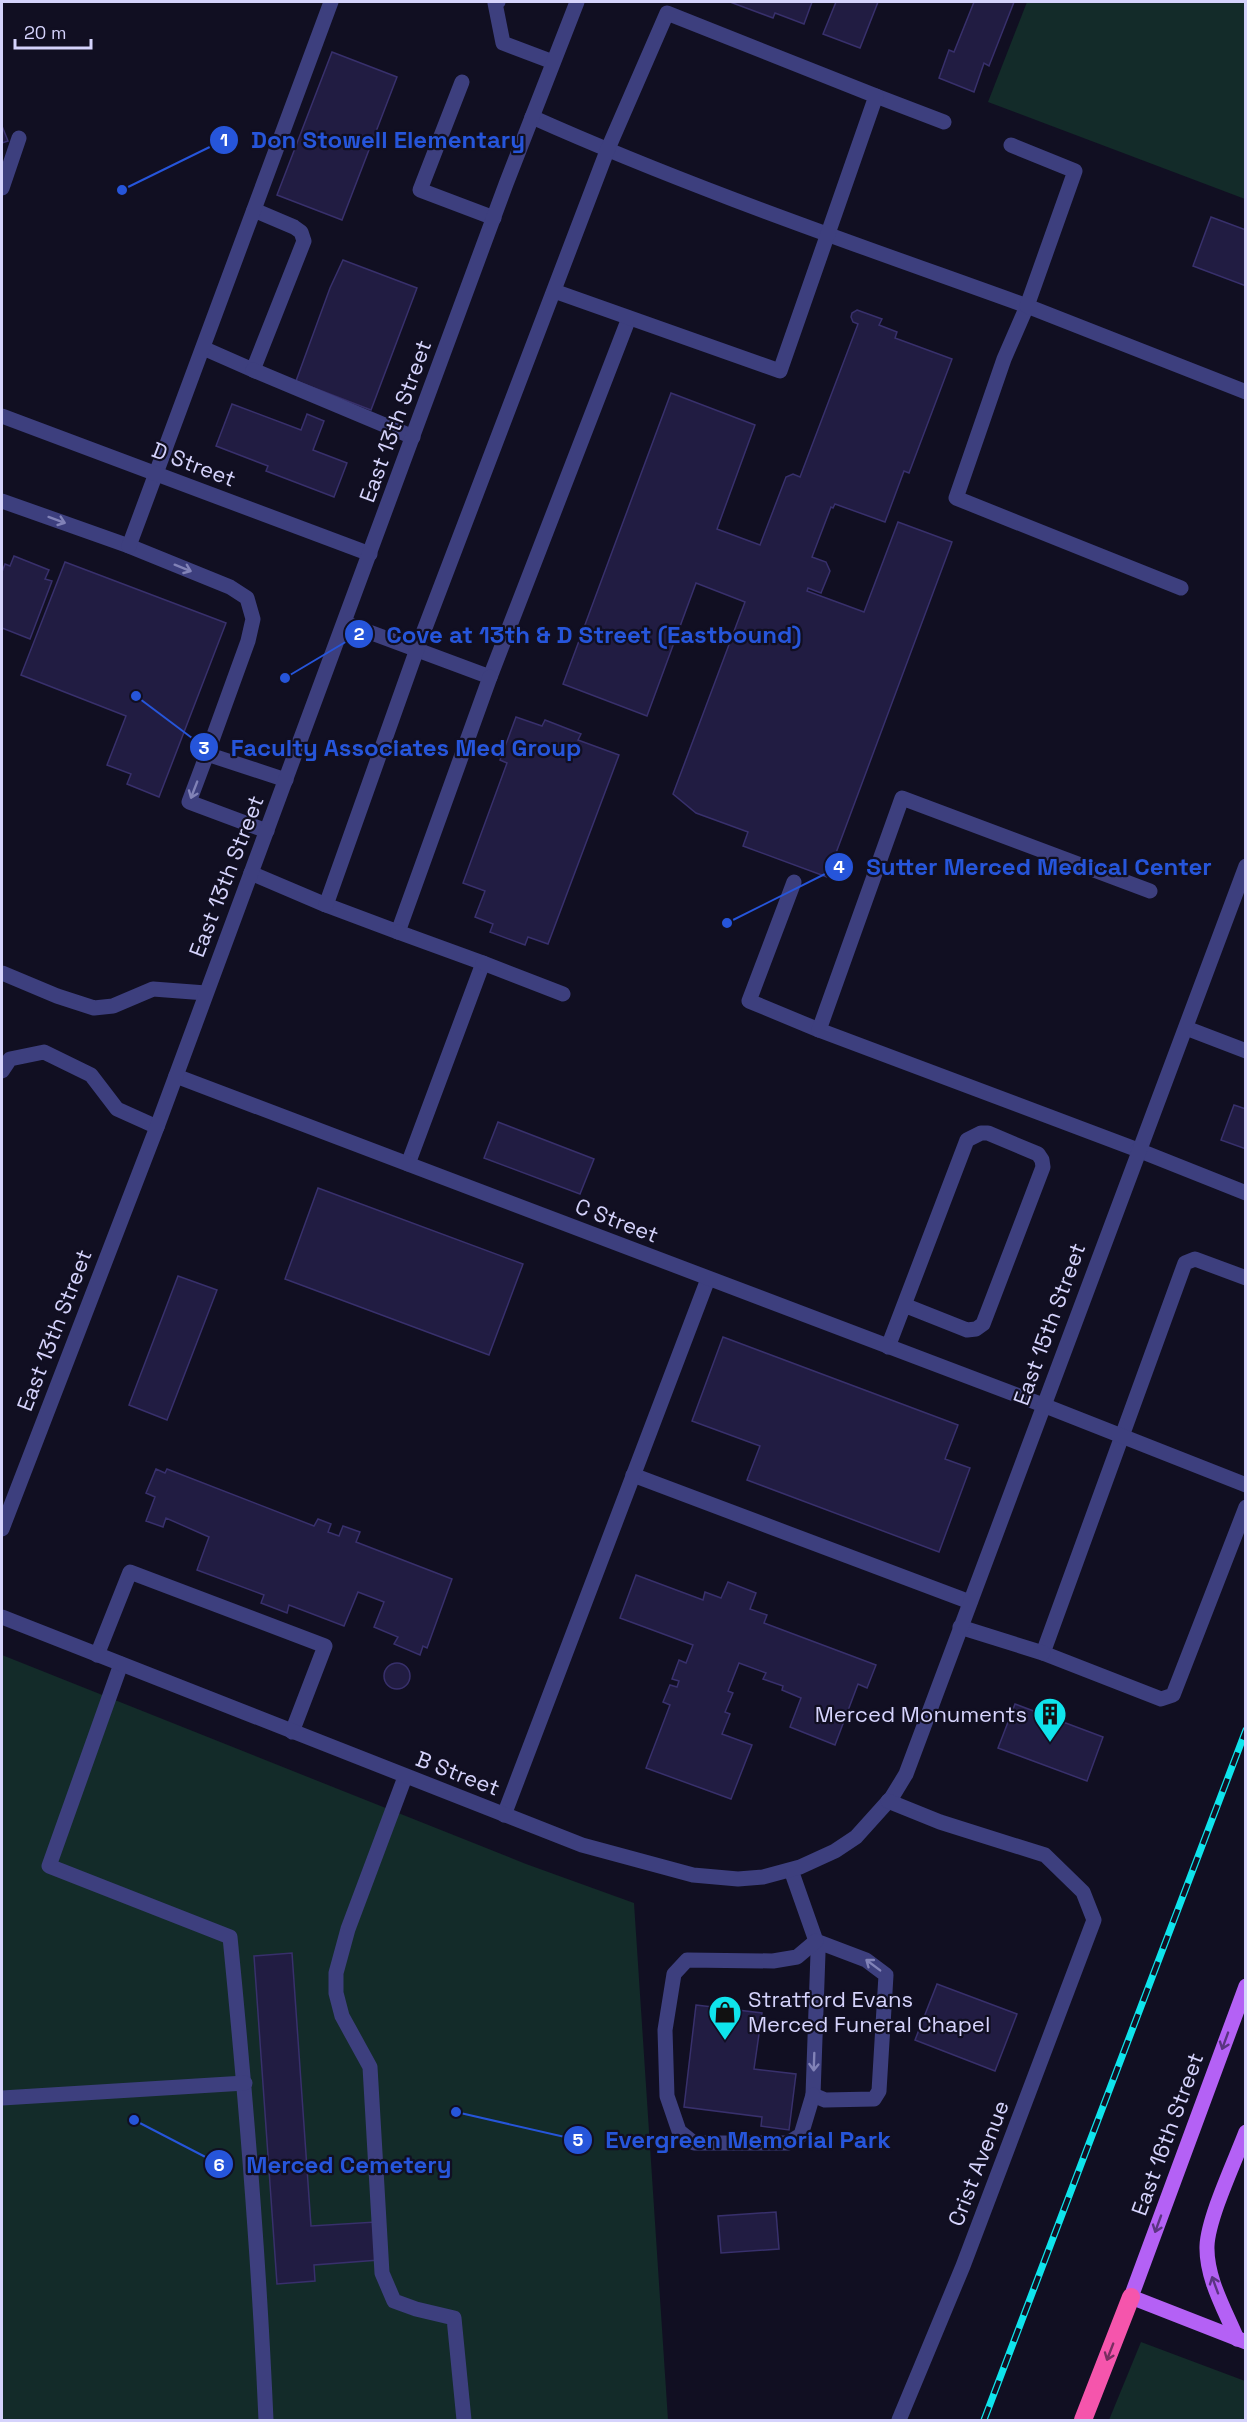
<svg xmlns="http://www.w3.org/2000/svg" width="1247" height="2422" viewBox="0 0 1247 2422" font-family="'Space Grotesk',sans-serif">
<style>
.green{fill:#132b29}
.building{fill:#211c42;stroke:#38306c;stroke-width:1.5}
.lines{fill:none;stroke-linecap:round;stroke-linejoin:round}
.lane{stroke:#3d3f7e;stroke-width:15}
.street{stroke:#3d3f7e;stroke-width:15}
.primary{stroke:#b461f5;stroke-width:15}
.highway{stroke:#f555ac;stroke-width:18}
.rail-casing{stroke:#0fe4ec;stroke-width:7}
.rail{stroke:#110f22;stroke-width:4.5;stroke-dasharray:14;stroke-linecap:butt}
.oneway{stroke:#8182b7}
.oneway2{stroke:#5a3481}
.oneway3{stroke:#782e60}
.labels{text-anchor:middle;stroke-width:4.5;stroke-linejoin:round;paint-order:stroke}
.street-label{font-size:22px;fill:#d5d3fc;stroke:#110f22}
.poi-label{font-size:22px;fill:#d5d3fc;stroke:#110f22;text-anchor:end}
.leader{fill:none;stroke:#2655da;stroke-width:2}
.callout-dot{fill:#2655da;stroke:#110f22;stroke-width:2}
.mark-label{font-size:18px;text-anchor:middle;font-weight:bold;fill:#fff}
.callout-label{font-size:24px;text-anchor:middle;font-weight:bold;fill:#2655da;stroke:#110f22;stroke-width:4.5;stroke-linejoin:round;paint-order:stroke}
</style>
<rect width="100%" height="100%" fill="#110f22"/>
<g class="green">
<polygon points="1027,2 1245,2 1245,199 988,102"/>
<polygon points="2,1655 526,1864 634,1903 668,2420 2,2420"/>
<polygon points="1141,2342 1245,2381 1245,2420 1109,2420"/>
</g>
<g class="building">
<polygon points="730,2 812,2 804,24 775,13 773,18"/>
<polygon points="836,2 878,2 860,48 823,34"/>
<polygon points="974,2 1014,2 989,66 984,63 974,92 939,78 949,50 954,52"/>
<polygon points="332,52 397,77 342,220 277,195"/>
<polygon points="2,126 8,141 2,143"/>
<polygon points="1211,217 1246,230 1246,286 1193,266"/>
<polygon points="343,260 417,288 371,410 296,381 330,288"/>
<polygon points="857,310 882,319 879,325 897,332 895,338 952,359 909,473 904,471 885,522 835,504 833,508 831,507 812,557 826,562 830,571 821,593 808,588 807,591 864,612 898,522 952,542 827,877 743,846 748,832 696,813 673,794 745,602 696,583 647,716 563,684 671,393 755,425 717,529 760,545 786,477 793,474 800,477 858,324 853,322 851,317 852,313"/>
<polygon points="232,404 301,430 307,414 324,421 313,450 347,463 334,497 266,471 268,466 216,446"/>
<polygon points="14,556 49,570 45,579 52,581 30,639 2,628 2,572 5,564 10,566"/>
<polygon points="65,562 226,623 159,797 127,784 131,774 107,765 126,716 21,675"/>
<polygon points="516,717 542,726 545,720 581,734 578,740 619,755 548,944 528,937 525,945 490,932 493,924 475,917 485,891 463,883 507,763 500,760"/>
<polygon points="1234,1105 1246,1109 1246,1149 1221,1140"/>
<polygon points="498,1122 594,1159 580,1194 484,1158"/>
<polygon points="318,1188 523,1264 489,1355 285,1279"/>
<polygon points="178,1276 217,1290 167,1420 129,1405"/>
<polygon points="723,1337 958,1425 945,1459 970,1468 939,1552 747,1480 760,1446 692,1421"/>
<polygon points="156,1469 165,1473 167,1469 314,1526 318,1519 331,1524 328,1532 339,1536 343,1526 360,1532 356,1542 452,1579 427,1648 423,1646 420,1655 394,1644 398,1637 374,1627 384,1602 358,1592 344,1626 289,1605 287,1613 261,1603 264,1595 197,1570 209,1537 166,1518 163,1527 146,1521 155,1497 146,1493"/>
<polygon points="636,1575 703,1600 705,1592 721,1598 728,1582 756,1593 750,1609 767,1615 764,1623 876,1665 867,1688 858,1684 835,1745 790,1727 801,1698 782,1690 783,1686 763,1679 766,1673 739,1663 728,1691 733,1693 725,1712 730,1714 722,1734 752,1745 731,1799 646,1768 670,1705 663,1702 670,1685 677,1687 679,1681 672,1679 679,1660 686,1663 693,1645 620,1618"/>
<circle cx="397" cy="1676" r="13"/>
<polygon points="1015,1704 1103,1737 1087,1781 998,1748"/>
<polygon points="292,1953 311,2226 376,2222 379,2260 314,2265 315,2281 277,2284 254,1956"/>
<polygon points="937,1984 1017,2014 995,2071 915,2040"/>
<polygon points="696,2005 762,2013 754,2069 796,2074 789,2130 761,2126 762,2117 684,2107"/>
<polygon points="776,2212 779,2249 721,2253 718,2216"/>
</g>
<g class="lines">
<g class="lane">
<polyline points="498,2 495,3 503,43 553,62"/>
<polyline points="462,82 420,190 494,218"/>
<polyline points="876,96 944,122"/>
<path d="M532,117C693,189 861,246 1027,306L1004,359L956,498L1181,588"/>
<polyline points="1011,145 1075,171 1027,306 1246,392"/>
<polyline points="2,188 19,138"/>
<polyline points="203,348 253,370 304,241 301,232 294,227 254,210"/>
<polyline points="253,370 413,437"/>
<polyline points="2,501 129,546 230,587 247,598 253,619 248,641 207,754"/>
<polyline points="129,546 331,2"/>
<polyline points="345,623 490,677 629,318"/>
<polyline points="267,831 189,802 207,754 286,780"/>
<polyline points="251,873 326,905 398,932 490,677"/>
<polyline points="794,882 749,1001 819,1030"/>
<polyline points="326,905 417,649 607,151 667,13 876,96 780,371 554,291"/>
<polyline points="398,932 483,963 408,1164"/>
<polyline points="483,963 563,994"/>
<polyline points="2,973 57,996 94,1008 113,1006 153,989 206,993"/>
<polyline points="1186,1028 1246,1051"/>
<polyline points="2,1071 10,1059 44,1052 91,1075 117,1109 157,1127"/>
<polyline points="1138,1150 819,1030 902,798 1150,891"/>
<polyline points="1246,1278 1195,1259 1185,1263 1043,1653 1161,1699 1173,1695 1246,1507"/>
<polyline points="888,1347 967,1140 981,1133 988,1133 1038,1154 1042,1160 1043,1167 983,1324 976,1329 967,1330 904,1305"/>
<polyline points="1043,1405 1246,1485"/>
<polyline points="633,1475 970,1602"/>
<polyline points="960,1627 1043,1653"/>
<polyline points="97,1655 130,1572 325,1646 292,1732"/>
<path d="M121,1664L49,1866L230,1937C246,2098 259,2259 266,2420"/>
<polyline points="405,1777 348,1929 336,1973 336,1993 342,2016 370,2067 382,2273 394,2301 416,2309 454,2318 464,2420"/>
<polyline points="504,1815 708,1279"/>
<polyline points="791,1870 816,1941 818,1953 813,2095 825,2100 874,2099 879,2091 886,1975 866,1960 816,1941"/>
<polyline points="813,2095 801,2135 788,2143 694,2143 679,2131 667,2096 665,2030 674,1974 687,1960 773,1961 797,1957 816,1941"/>
<polyline points="2,2098 245,2083"/>
</g>
<g class="street">
<polyline points="2,416 370,554"/>
<polyline points="176,1076 1043,1405"/>
<polyline points="1138,1150 1246,1193"/>
<polyline points="2,1529 157,1127 506,184 577,2"/>
<polyline points="2,1617 582,1845 693,1875 738,1879 763,1877 800,1867 835,1851 856,1837 892,1797 906,1774 1246,866"/>
<polyline points="888,1801 940,1822 1045,1855 1083,1892 1094,1920 963,2266 899,2420"/>
</g>
<g class="primary">
<polyline points="1246,1986 1131,2297 1246,2342"/>
<path d="M1237,2339C1225,2310 1206,2278 1207,2246C1208,2218 1235,2161 1246,2132"/>
</g>
<polyline class="highway" points="1083,2420 1131,2297"/>
<defs>
<polyline id="rail" points="984,2420 1246,1730"/>
</defs>
<use href="#rail" class="rail-casing"/>
<use href="#rail" class="rail"/>
</g>
<defs><path id="oneway-shaft" d="M-6 0H5M1.5-3L5.5 0L1.5 3" fill="none" stroke-width="1.6" stroke-linecap="round" stroke-linejoin="round" transform="scale(1.5)"/></defs>
<g class="oneway">
<use href="#oneway-shaft" transform="translate(57 520) rotate(20)"/>
<use href="#oneway-shaft" transform="translate(183 568) rotate(22)"/>
<use href="#oneway-shaft" transform="translate(194 790) rotate(111)"/>
<use href="#oneway-shaft" transform="translate(873 1965) rotate(-143)"/>
<use href="#oneway-shaft" transform="translate(814 2062) rotate(92)"/>
</g>
<g class="oneway2">
<use href="#oneway-shaft" transform="translate(1225 2041) rotate(110)"/>
<use href="#oneway-shaft" transform="translate(1158 2224) rotate(110)"/>
<use href="#oneway-shaft" transform="translate(1215 2285) rotate(-110)"/>
</g>
<use class="oneway3" href="#oneway-shaft" transform="translate(1110 2352) rotate(111)"/>
<defs>
<symbol id="building-pin" viewBox="-11 -11 22 30"><path d="M0 17L-7.5 6A9.5 9.5 0 1 1 7.5 6Z" fill="#0fe4ec" stroke="#110f22"/><path d="M-4-6H4V6H1V3H-1V6H-4ZM-2.5-4.3h1.7v1.8h-1.7ZM.8-4.3h1.7v1.8H.8ZM-2.5-1h1.7V.8h-1.7ZM.8-1h1.7V.8H.8Z" fill="#111"/></symbol>
<symbol id="shop-pin" viewBox="-11 -11 22 30"><path d="M0 17L-7.5 6A9.5 9.5 0 1 1 7.5 6Z" fill="#0fe4ec" stroke="#110f22"/><path d="M-5-2.5h2.3a2.7 3.5 0 0 1 5.4 0H5L5.5 6h-11ZM-1.5-2.5h3a1.5 2.3 0 0 0-3 0Z" fill="#111"/></symbol>
</defs>
<g fill-rule="evenodd">
<use href="#building-pin" x="1031" y="1695" width="38" height="52"/>
<use href="#shop-pin" x="706" y="1993" width="38" height="52"/>
</g>
<g class="labels">
<g class="street-label">
<text transform="translate(395 421) rotate(-70)" y="8">East 13th Street</text>
<text transform="translate(194 464) rotate(21)" y="8">D Street</text>
<text transform="translate(226 876) rotate(-69)" y="8">East 13th Street</text>
<text transform="translate(617 1220) rotate(21)" y="8">C Street</text>
<text transform="translate(1049 1324) rotate(-70)" y="8">East 15th Street</text>
<text transform="translate(54 1330) rotate(-69)" y="8">East 13th Street</text>
<text transform="translate(458 1773) rotate(21)" y="8">B Street</text>
<text transform="translate(1167 2134) rotate(-70)" y="8">East 16th Street</text>
<text transform="translate(978 2163) rotate(-69)" y="8">Crist Avenue</text>
</g>
<g class="poi-label">
<text x="1027" y="1722">Merced Monuments</text>
<text x="748" y="2007" text-anchor="start">Stratford Evans<tspan x="748" dy="25">Merced Funeral Chapel</tspan></text>
</g>
</g>
<path class="leader" d="M122 190L224 140M285 678L359 634M136 696L204 747M727 923L839 867M456 2112L578 2140M134 2120L219 2164"/>
<g class="callout-dot">
<circle cx="122" cy="190" r="6"/>
<circle cx="285" cy="678" r="6"/>
<circle cx="136" cy="696" r="6"/>
<circle cx="727" cy="923" r="6"/>
<circle cx="456" cy="2112" r="6"/>
<circle cx="134" cy="2120" r="6"/>
<circle cx="224" cy="140" r="15"/>
<circle cx="359" cy="634" r="15"/>
<circle cx="204" cy="747" r="15"/>
<circle cx="839" cy="867" r="15"/>
<circle cx="578" cy="2140" r="15"/>
<circle cx="219" cy="2164" r="15"/>
</g>
<g class="mark-label">
<text x="224" y="146">1</text>
<text x="359" y="640">2</text>
<text x="204" y="754">3</text>
<text x="839" y="873">4</text>
<text x="578" y="2146">5</text>
<text x="219" y="2171">6</text>
</g>
<g class="callout-label">
<text x="388" y="148">Don Stowell Elementary</text>
<text x="594" y="643">Cove at 13th &amp; D Street (Eastbound)</text>
<text x="406" y="756">Faculty Associates Med Group</text>
<text x="1039" y="875">Sutter Merced Medical Center</text>
<text x="748" y="2148">Evergreen Memorial Park</text>
<text x="349" y="2173">Merced Cemetery</text>
</g>
<rect width="1247" height="2422" fill="none" stroke="#d5d3fc" stroke-width="6"/>
<path d="M15 39v9h76v-9" fill="none" stroke="#d5d3fc" stroke-width="3"/>
<text x="24" y="39" font-size="18" fill="#d5d3fc" stroke="#110f22" stroke-width="4.5" paint-order="stroke">20 m</text>
</svg>
